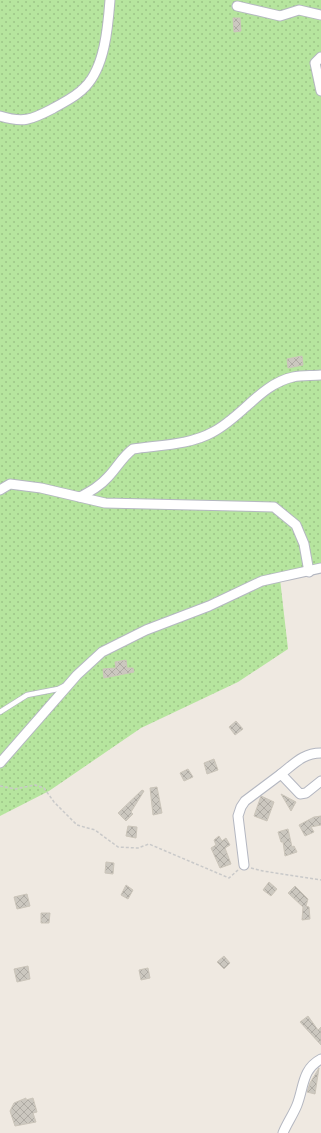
<svg xmlns="http://www.w3.org/2000/svg" width="321" height="1133" viewBox="0 0 321 1133" font-family="Karla,sans-serif">
<style>
.grass{fill:url(#grass-dots)}
.building{fill:url(#building-cross-hatch);stroke:#cbc5ba}
.lines{fill:none;stroke-linecap:round;stroke-linejoin:round}
.lane-casing{stroke:#b4b7c1;stroke-width:6}
.street-casing{stroke:#b4b7c1;stroke-width:11}
.path{stroke:#c9c9c9;stroke-width:1.5;stroke-dasharray:3 2;stroke-linecap:butt}
.lane{stroke:#fff;stroke-width:4.5}
.street{stroke:#fff;stroke-width:9}
</style>
<defs>
<pattern id="grass-dots" width="8" height="8" patternUnits="userSpaceOnUse"><rect width="8" height="8" fill="#b6e59e"/><path d="M2 2h.1M6 6h.1" fill="none" stroke="#9dc588" stroke-width="1.8" stroke-linecap="round"/></pattern>
<pattern id="building-cross-hatch" width="8" height="8" patternUnits="userSpaceOnUse"><rect width="8" height="8" fill="#cbc7bf"/><path d="M0 0l8 8M0 8l8-8" fill="none" stroke="#afaba4"/></pattern>
</defs>
<rect width="100%" height="100%" fill="#efe9e1"/>
<polygon class="grass" points="0,0 321,0 321,568 280,579 288,649 238,682 141,728 49,791 0,816"/>
<g class="building">
<polygon points="233,18 240,18 241,31 234,32"/>
<polygon points="302,356 303,365 288,368 287,359"/>
<polygon points="126,660 127,668 133,668 134,672 104,678 103,669 116,668 115,662"/>
<polygon points="236,721 243,729 235,735 229,727"/>
<polygon points="214,759 218,770 207,774 204,763"/>
<polygon points="188,769 193,777 184,781 180,773"/>
<polygon points="157,787 162,813 153,815 150,788"/>
<polygon points="142,790 144,791 131,812 133,814 126,821 118,813"/>
<polygon points="281,794 296,802 291,811"/>
<polygon points="261,796 274,802 267,821 254,816"/>
<polygon points="321,816 321,825 311,827 314,832 305,836 299,825 314,817"/>
<polygon points="128,826 137,827 136,838 126,836"/>
<polygon points="288,829 292,847 294,846 297,852 285,856 283,842 281,842 278,832"/>
<polygon points="219,836 222,841 226,838 230,845 225,848 231,864 220,868 211,848 216,845 214,840"/>
<polygon points="106,862 114,863 113,874 105,873"/>
<polygon points="269,882 277,889 271,896 263,890"/>
<polygon points="126,885 133,890 128,899 121,895"/>
<polygon points="295,886 308,899 306,906 309,907 310,919 302,920 303,907 288,893"/>
<polygon points="27,894 30,906 17,909 14,897"/>
<polygon points="41,913 50,913 49,923 41,923"/>
<polygon points="224,956 230,963 224,969 217,962"/>
<polygon points="28,966 30,979 17,982 14,969"/>
<polygon points="148,968 150,978 141,980 139,970"/>
<polygon points="308,1016 318,1030 321,1027 321,1045 300,1022"/>
<polygon points="319,1068 315,1094 307,1092 310,1083"/>
<polygon points="26,1098 26,1100 33,1098 37,1112 33,1113 36,1122 15,1126 10,1111 14,1103"/>
</g>
<g class="lines">
<defs>
<polyline id="lane" points="0,712 27,695 58,689 64,686"/>
<g id="street">
<polyline points="237,6 280,16 299,10 321,15"/>
<polyline points="321,57 315,63 321,91"/>
<path d="M0,116C23,123 31,120 52,109C64,102 76,97 85,87C105,67 108,26 110,0"/>
<polyline points="0,490 10,484 41,488 105,503 274,507 296,525 304,544 309,572"/>
<path d="M80,497C91,491 100,486 108,477C117,468 122,457 133,449C159,445 190,445 213,432C242,417 261,384 293,377C302,375 312,376 321,375"/>
<polyline points="0,763 77,675 102,652 146,630 209,606 262,581 321,568"/>
<path d="M281,774C294,764 303,753 321,753"/>
<polyline points="244,865 238,816 241,807 245,801 281,774 300,794 306,793 321,781"/>
<path d="M283,1133C287,1123 293,1115 297,1105C304,1087 302,1069 321,1059"/>
</g>
</defs>
<use href="#lane" class="lane-casing"/>
<use href="#street" class="street-casing"/>
<g class="path">
<polyline points="0,786 15,789 35,785 44,788 54,802 77,825 95,830 118,847 138,848 149,844 229,878 238,870"/>
<polyline points="251,868 263,871 321,880"/>
</g>
<use href="#lane" class="lane"/>
<use href="#street" class="street"/>
</g>
</svg>
